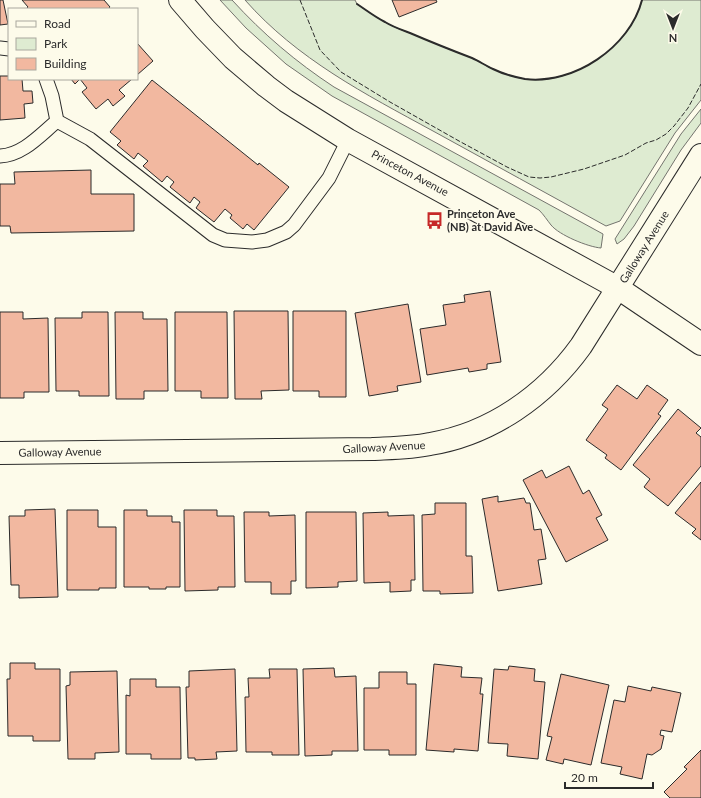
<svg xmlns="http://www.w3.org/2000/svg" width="701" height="798" viewBox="0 0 701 798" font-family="Lato,sans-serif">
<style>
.green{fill:#deebd1;stroke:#74746e}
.building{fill:#f2b8a0;stroke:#2b2b2b}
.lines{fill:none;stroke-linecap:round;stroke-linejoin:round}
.lane-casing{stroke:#2b2b2b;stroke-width:15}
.street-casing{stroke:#2b2b2b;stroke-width:24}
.secondary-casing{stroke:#2b2b2b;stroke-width:24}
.lane{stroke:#fdfbea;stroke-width:13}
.street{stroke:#fdfbea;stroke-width:22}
.secondary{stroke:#fdfbea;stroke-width:22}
.fence{stroke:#2b2b2b;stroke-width:1;stroke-dasharray:5 2;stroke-linecap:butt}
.wall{stroke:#2b2b2b;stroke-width:2}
.labels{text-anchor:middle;stroke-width:3;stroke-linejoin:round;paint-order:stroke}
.street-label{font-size:11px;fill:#2b2b2b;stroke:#fdfbea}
.poi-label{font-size:11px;font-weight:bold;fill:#2b2b2b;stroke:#fdfbea;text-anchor:start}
</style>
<rect width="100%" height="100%" fill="#fdfbea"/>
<g class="green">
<path d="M220,0H232C263,34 296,62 334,87L603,234L601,248C588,247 559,235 551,225C547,220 544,215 539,210L332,96L286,64L246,28Z"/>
<path d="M245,0H355L357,4C366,10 375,17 385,22C393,27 402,30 410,33C431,42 451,50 472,58C479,61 486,66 493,69C504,74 514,77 525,79C574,85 630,47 642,0H701V100L675,133L620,221L606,226C548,194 491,163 433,131C365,94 297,59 245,0Z"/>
<polygon points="701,109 701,123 681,150 634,226 624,239 617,244 615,239 681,134"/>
</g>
<g class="building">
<polygon points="0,0 3,0 8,24 0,25"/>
<polygon points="22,0 104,0 110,7 108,9 26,9 28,7"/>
<polygon points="392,0 436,0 437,2 399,17"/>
<polygon points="137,43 153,61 137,75"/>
<polygon points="0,76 9,76 9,79 22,79 23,91 32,91 33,103 24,104 25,118 0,120"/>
<polygon points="71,79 132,79 119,90 125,96 113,106 108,99 96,109 82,92 87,88 80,79 75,84"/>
<polygon points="152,80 258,165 259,163 289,187 254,230 247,224 243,229 230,218 232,215 225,209 214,222 196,208 200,202 194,197 190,203 170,187 174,182 167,176 162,182 143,166 148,161 138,153 134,159 117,145 121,141 110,132"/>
<polygon points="91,170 91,194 134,194 134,231 11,233 10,226 0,226 0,184 15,184 14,172"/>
<polygon points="490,291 501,362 487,364 487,369 469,372 468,368 427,375 420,329 446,325 443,305 465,302 464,295"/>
<polygon points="408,304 421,382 397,386 398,391 369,396 355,313"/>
<polygon points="234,311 288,311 289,390 261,391 262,399 235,399"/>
<polygon points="293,311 346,311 346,397 319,397 319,391 293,391"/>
<polygon points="0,312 23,312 23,319 48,318 49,392 24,392 24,398 0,398"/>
<polygon points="82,312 108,312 109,396 79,396 79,391 56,391 55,318 82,318"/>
<polygon points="115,312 143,312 143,319 167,319 168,391 144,391 144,399 116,399"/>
<polygon points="175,312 227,312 228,398 201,398 201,391 175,391"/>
<polygon points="617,385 637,399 647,385 668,400 658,414 661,416 621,470 605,458 607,455 586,440 608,409 602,405"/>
<polygon points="678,409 701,428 696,433 701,437 701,466 668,506 644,487 650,479 633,465"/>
<polygon points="569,466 583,494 589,490 602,515 596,518 608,540 566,562 523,480 542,470 546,478"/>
<polygon points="701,482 701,540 692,533 696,529 675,513"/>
<polygon points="498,496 498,502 524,498 526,503 530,503 534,530 541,529 546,559 538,560 542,584 498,591 482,499"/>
<polygon points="435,503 466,503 466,556 472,556 473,593 440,594 440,591 423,591 422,515 435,514"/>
<polygon points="55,509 58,597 19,598 19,585 11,585 9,516 25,516 25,510"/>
<polygon points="67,510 98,510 98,527 116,527 116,588 99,588 99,590 67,590"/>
<polygon points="124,510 147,510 147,516 172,516 172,522 180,522 180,587 166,587 166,589 149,589 149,587 124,587"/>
<polygon points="184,510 217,510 217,516 234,516 235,587 218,587 218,590 185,591"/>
<polygon points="244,512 269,512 269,516 295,515 296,581 291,581 291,594 271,594 271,582 245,582"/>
<polygon points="306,512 356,512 357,581 338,582 338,587 306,588"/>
<polygon points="388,512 388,516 414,515 415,580 411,580 411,591 390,592 390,582 364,583 363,513"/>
<polygon points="10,663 35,663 35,669 60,669 60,741 33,741 33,736 8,736 7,679 10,679"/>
<polygon points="434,664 462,667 461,677 482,678 480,694 483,694 478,751 454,749 454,752 426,750"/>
<polygon points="509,666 535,669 534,681 545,682 538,759 507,756 508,744 488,743 494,669 508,670"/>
<polygon points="334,668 335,677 356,676 358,751 332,751 332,755 305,756 303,669"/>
<polygon points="235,669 237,751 216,752 217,759 195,760 195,758 188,758 186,687 189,687 189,671"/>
<polygon points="269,669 297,669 299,755 272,755 272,752 246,752 245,697 249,697 248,678 270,678"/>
<polygon points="117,671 119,752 95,753 95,759 68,759 66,686 70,685 70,672"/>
<polygon points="379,672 407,672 407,684 416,684 416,755 389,755 389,750 364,750 364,688 379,688"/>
<polygon points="561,674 609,685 591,765 564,759 563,764 546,760 552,737 547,736"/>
<polygon points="130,679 156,679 156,687 180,687 181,759 151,759 151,754 126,754 126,695 130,696"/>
<polygon points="628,686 651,691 652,687 681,693 672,732 661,730 660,735 664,736 661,749 652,755 647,754 642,779 620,774 622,767 601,763 614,700 625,702"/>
<polygon points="701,750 701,798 670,798 664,792 687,769 684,767"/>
</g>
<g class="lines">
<defs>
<g id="lane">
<polyline points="0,48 9,49"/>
<polyline points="46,79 52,96 57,121 90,139 213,235 225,240 252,242 267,240 286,232 294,225 329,178 348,140"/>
<path d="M0,156C23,155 40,135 57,121"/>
</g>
<path id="street" d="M0,453L372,449C392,448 411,448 430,444C491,434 545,396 581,346L701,155"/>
<polyline id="secondary" points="180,0 205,29 233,58 266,86 286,101 348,140 618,288 701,344"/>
</defs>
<use href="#lane" class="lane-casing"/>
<use href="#street" class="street-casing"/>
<use href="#secondary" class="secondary-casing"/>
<use href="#lane" class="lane"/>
<use href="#street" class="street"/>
<use href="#secondary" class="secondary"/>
<polyline class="fence" points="300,0 320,50 341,72 390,102 459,141 507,167 529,177 540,178 551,177 584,169 625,155 646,143 656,140 666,134 674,126 688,108 701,84"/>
<path class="wall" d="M357,4C366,10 375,17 385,22C393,27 402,30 410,33C431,42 451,50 472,58C479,61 486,66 493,69C503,74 514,77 525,79C574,85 630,47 642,0"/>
</g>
<defs>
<symbol id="bus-bare" viewBox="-9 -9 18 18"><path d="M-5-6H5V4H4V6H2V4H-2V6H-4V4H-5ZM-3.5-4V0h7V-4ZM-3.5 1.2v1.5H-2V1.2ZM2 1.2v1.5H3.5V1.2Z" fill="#c62828" stroke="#fdfbea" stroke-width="2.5" paint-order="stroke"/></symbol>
</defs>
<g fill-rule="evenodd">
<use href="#bus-bare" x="422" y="208" width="25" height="25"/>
</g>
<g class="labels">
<g class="street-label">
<text transform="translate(410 173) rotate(28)" y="4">Princeton Avenue</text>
<text transform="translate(644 247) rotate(-58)" y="4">Galloway Avenue</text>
<text transform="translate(384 447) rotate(-3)" y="4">Galloway Avenue</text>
<text transform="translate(60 452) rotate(-1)" y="4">Galloway Avenue</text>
</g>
<g class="poi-label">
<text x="447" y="218">Princeton Ave<tspan x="447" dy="13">(NB) at David Ave</tspan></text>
</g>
</g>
<rect x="8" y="8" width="130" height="72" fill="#fdfbea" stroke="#a9a89e"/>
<rect x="16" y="21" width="20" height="6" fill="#fdfbea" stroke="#a9a89e"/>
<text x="44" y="28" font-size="12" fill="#2b2b2b">Road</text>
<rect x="16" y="38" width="20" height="12" fill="#deebd1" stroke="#a9a89e"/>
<text x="44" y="48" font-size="12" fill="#2b2b2b">Park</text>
<rect x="16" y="58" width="20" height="12" fill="#f2b8a0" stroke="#a9a89e"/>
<text x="44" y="68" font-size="12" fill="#2b2b2b">Building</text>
<g transform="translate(673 28) rotate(180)" stroke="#fdfbea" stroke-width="3" paint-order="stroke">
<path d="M0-3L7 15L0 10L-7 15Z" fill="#2b2b2b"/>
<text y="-6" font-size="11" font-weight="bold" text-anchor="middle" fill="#2b2b2b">N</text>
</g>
<path d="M565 782v6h88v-6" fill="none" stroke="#2b2b2b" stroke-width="2"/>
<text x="571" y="782" font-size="12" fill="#2b2b2b" stroke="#fdfbea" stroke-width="3" paint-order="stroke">20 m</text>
</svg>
